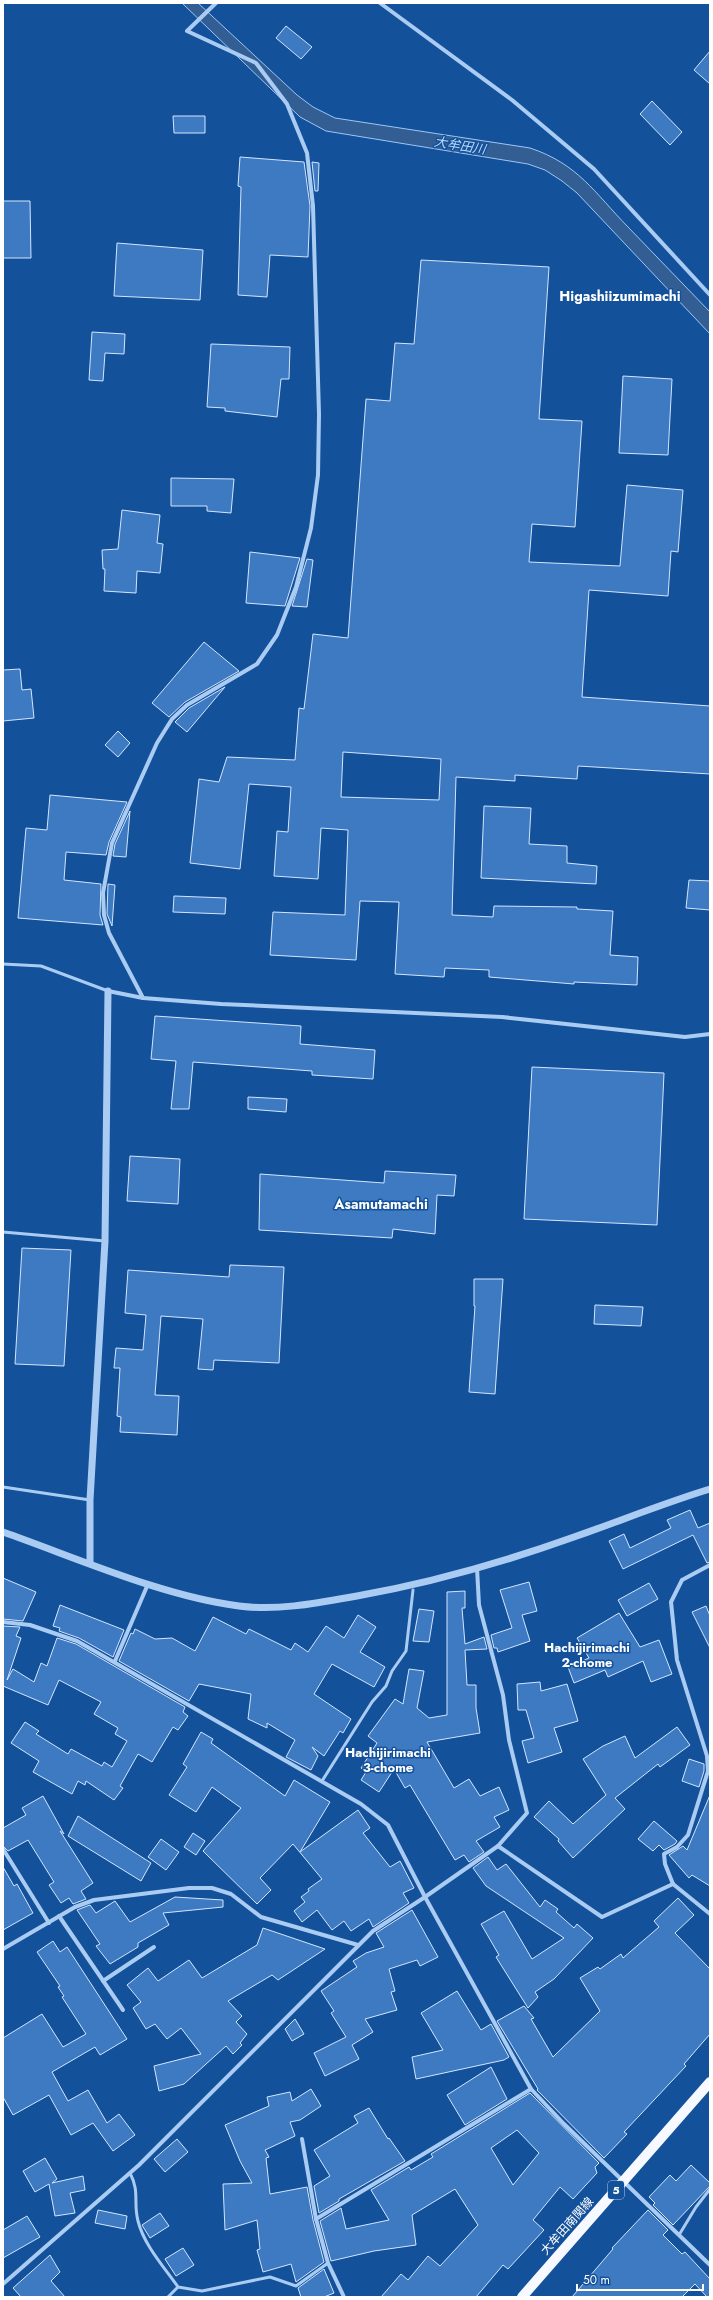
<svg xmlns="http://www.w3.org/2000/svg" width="713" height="2300" viewBox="0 0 713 2300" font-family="Jost,'Noto Sans JP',sans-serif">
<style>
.water{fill:#325e94;stroke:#9cc7f6}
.building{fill:#3d7ac2;stroke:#d2e6fd;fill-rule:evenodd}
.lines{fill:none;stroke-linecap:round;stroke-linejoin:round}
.service{stroke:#aaccf3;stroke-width:3}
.minor{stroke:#aaccf3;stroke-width:4}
.tertiary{stroke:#aaccf3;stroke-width:7}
.primary{stroke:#f6f9ff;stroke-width:10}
.labels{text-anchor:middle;stroke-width:3;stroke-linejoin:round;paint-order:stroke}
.shield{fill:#14519b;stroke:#b8cbe1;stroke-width:1}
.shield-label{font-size:11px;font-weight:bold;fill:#fff}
.street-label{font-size:12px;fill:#fff;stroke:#14519b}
.water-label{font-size:13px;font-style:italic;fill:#b6d6f9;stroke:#14519b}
.neighbourhood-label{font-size:13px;font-weight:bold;fill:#fff;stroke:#14519b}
.quarter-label{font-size:14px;font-weight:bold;fill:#fff;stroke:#14519b}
</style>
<rect width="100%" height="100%" fill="#14519b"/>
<path class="water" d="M182,3H198L297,95L313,107L335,118L530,148C578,164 594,192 628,227C655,255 683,284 710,312V334L577,193L562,181L545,170L528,164L326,131L300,117Z"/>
<g class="building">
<polygon points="286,26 312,47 301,59 276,38"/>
<polygon points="710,51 710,84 694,70"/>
<polygon points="652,101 682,132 670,145 640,114"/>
<polygon points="173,116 205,116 205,133 174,133"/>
<polygon points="240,157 304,162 310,206 308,257 270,255 267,297 238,295 241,187 238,186"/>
<polygon points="312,162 319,163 318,191 315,191"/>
<polygon points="3,201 30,201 31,258 3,258"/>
<polygon points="117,243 203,250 200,300 114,296"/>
<path d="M421,260L549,267L539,419L582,421L575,527L532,524L529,562L620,566L627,485L683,490L678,552L671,551L668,596L589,590L582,697L710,706V774L578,766L577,779L515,775V781L456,777L452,915L493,917L494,906L577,907V909L613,911L610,955L638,957L637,985L574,982V984L489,977V970L445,968L444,977L395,974L399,902L360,901L356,960L270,955L273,912L345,915L348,830L321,828L318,879L274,876L277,831L288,832L291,787L249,784L240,869L190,863L199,779L219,782L227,757L295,760L299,708L304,709L313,634L348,638L366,399L390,401L395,343L414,344ZM343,752L441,759L439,800L341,797Z"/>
<polygon points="92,332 125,334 124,354 105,353 103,381 89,380"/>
<polygon points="211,344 290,347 289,379 281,379 277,417 225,411 225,408 207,407"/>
<polygon points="623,376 672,379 668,455 619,453"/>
<polygon points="171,478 234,479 231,513 207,511 207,506 171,506"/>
<polygon points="122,510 160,515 157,543 163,544 160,573 137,571 136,593 104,591 105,569 103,569 102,550 118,549"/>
<polygon points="250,552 300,558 285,606 246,603"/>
<polygon points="307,559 313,560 307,607 292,606"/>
<polygon points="204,642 239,671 185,702 169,717 152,703"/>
<polygon points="20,669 22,690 31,689 34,718 3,721 3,670"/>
<polygon points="225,687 187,732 175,722 189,708"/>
<polygon points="118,731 130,743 118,757 105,745"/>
<polygon points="50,795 127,802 109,842 106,855 66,852 64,880 101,884 100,915 103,925 18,918 26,828 47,830"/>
<polygon points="484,806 531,808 529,844 567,846 567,863 597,866 596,884 481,878"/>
<polygon points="130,811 126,857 113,856 115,844"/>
<polygon points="689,880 710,881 710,910 686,908"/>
<polygon points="108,884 115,885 112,926 107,914"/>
<polygon points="174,896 226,898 225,914 173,912"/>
<polygon points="155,1016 301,1026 300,1044 375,1050 373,1079 312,1075 312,1071 193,1062 189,1109 171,1109 176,1061 151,1059"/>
<polygon points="532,1067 664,1073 657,1225 524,1219"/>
<polygon points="248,1097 287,1099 286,1112 248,1109"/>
<polygon points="130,1156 180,1159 178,1204 127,1201"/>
<polygon points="385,1171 456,1175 454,1196 437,1195 435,1234 393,1229 392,1238 259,1230 260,1174 384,1183"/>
<polygon points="22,1248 71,1250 64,1366 15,1364"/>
<polygon points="230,1265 284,1267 279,1363 214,1360 213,1370 198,1369 203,1319 161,1316 155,1395 179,1396 177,1435 120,1432 121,1417 117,1416 120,1368 114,1368 116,1348 143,1350 146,1315 125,1313 128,1270 229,1277"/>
<polygon points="474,1279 503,1279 495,1394 469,1392 475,1306 474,1306"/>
<polygon points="595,1305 643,1307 641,1326 594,1324"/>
<polygon points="690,1510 698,1528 710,1523 710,1562 707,1563 693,1535 623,1569 609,1541 624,1534 630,1548 671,1528 667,1520"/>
<polygon points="3,1578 36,1592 23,1621 3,1619"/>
<polygon points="529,1582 537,1611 522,1615 530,1641 498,1652 497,1648 494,1648 491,1635 512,1628 500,1590"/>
<polygon points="649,1583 658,1599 627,1616 618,1600"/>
<polygon points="465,1591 465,1608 462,1608 465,1644 484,1637 487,1649 465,1650 467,1685 476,1685 476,1708 480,1733 427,1742 454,1788 469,1779 480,1796 499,1787 509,1810 494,1817 500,1827 476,1841 484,1852 469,1862 464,1855 455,1860 410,1785 405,1788 394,1769 379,1792 361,1780 366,1772 361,1768 377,1743 368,1736 395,1699 403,1704 409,1669 424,1671 417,1708 429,1718 447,1715 447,1592"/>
<polygon points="60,1605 124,1630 113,1657 79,1638 59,1631 60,1628 53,1626"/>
<polygon points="706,1606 710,1616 710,1648 692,1612"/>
<polygon points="419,1609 434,1611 429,1642 413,1641"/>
<polygon points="619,1613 640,1647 659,1640 672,1674 651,1682 643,1661 608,1677 605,1670 574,1683 568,1667 589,1658 577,1638"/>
<polygon points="358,1615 376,1627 360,1652 385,1667 374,1687 332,1664 314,1694 351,1719 343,1733 340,1731 324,1756 312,1747 318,1756 311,1770 286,1757 295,1740 267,1723 267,1728 248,1719 251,1694 199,1684 189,1701 119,1661 131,1633 133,1634 135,1629 155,1639 172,1638 195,1651 213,1617 246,1634 249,1629 291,1650 295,1643 308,1652 326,1626 344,1638"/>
<polygon points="3,1626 20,1627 16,1636 21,1638 7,1680 13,1669 34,1682 41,1663 47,1666 57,1638 76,1644 185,1707 183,1712 188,1716 178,1730 173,1727 152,1762 138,1754 120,1786 123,1788 114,1800 86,1781 85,1785 78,1781 72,1794 33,1772 39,1761 11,1743 25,1722 39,1731 36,1734 68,1754 71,1749 102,1766 104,1762 112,1767 127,1741 115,1734 118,1728 94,1714 101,1702 59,1680 48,1705 3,1686"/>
<polygon points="540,1682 541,1691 567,1684 578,1721 554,1728 562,1752 528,1763 522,1741 534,1738 526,1710 518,1710 517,1684"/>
<polygon points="677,1727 690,1745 660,1767 658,1764 615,1798 625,1809 573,1858 558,1841 559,1839 534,1817 549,1801 573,1824 606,1795 583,1759 603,1746 625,1736 635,1758"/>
<polygon points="201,1732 213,1739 211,1743 285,1796 294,1780 330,1802 300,1852 358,1810 370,1828 363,1833 390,1867 400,1861 414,1888 403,1893 409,1903 373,1927 369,1919 351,1931 344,1921 332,1930 317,1910 302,1922 294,1911 305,1902 301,1897 309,1891 308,1889 322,1879 293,1844 260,1878 271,1890 257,1904 203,1851 241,1808 212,1787 196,1812 169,1795 187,1767 183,1764"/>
<polygon points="689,1759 704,1764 704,1771 699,1787 682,1781"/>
<polygon points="710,1795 710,1886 692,1875 689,1878 669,1855 683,1846 687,1850"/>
<polygon points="43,1796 64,1834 60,1831 93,1883 81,1891 86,1899 73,1904 69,1898 61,1903 49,1885 54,1882 28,1840 8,1851 3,1846 3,1828 26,1815 22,1808"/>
<polygon points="78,1816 151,1863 141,1881 68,1836"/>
<polygon points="654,1821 677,1841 675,1844 664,1850 659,1845 653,1851 638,1839"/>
<polygon points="193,1833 205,1841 196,1855 184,1847"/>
<polygon points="161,1839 179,1852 166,1870 148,1857"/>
<polygon points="488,1857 497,1870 506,1864 540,1907 545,1900 558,1909 556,1912 574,1928 577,1924 593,1938 554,1979 535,1992 538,1997 528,2008 496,1957 499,1955 481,1924 504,1911 532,1959 564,1938 486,1886 473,1868"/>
<polygon points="3,1867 14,1886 17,1884 33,1913 3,1930"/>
<polygon points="175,1897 223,1900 223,1907 163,1913 169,1925 138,1943 138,1947 110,1964 96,1946 100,1944 77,1910 90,1905 96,1913 115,1901 130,1922"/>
<polygon points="678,1898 694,1915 675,1933 710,1969 710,2034 684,2064 686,2066 624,2132 627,2134 604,2158 537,2090 538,2089 497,2021 524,2006 534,2018 531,2019 553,2057 600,2011 580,1978 598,1967 600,1969 621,1954 623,1958 659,1927 654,1921"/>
<polygon points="412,1910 438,1957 420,1966 417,1960 389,1969 395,1991 391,1992 397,2010 365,2019 373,2032 352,2045 359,2059 325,2076 314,2053 346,2037 331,2013 334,2011 321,1991 357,1967 353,1961 366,1953 384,1947 376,1933"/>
<polygon points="263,1928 325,1949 278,1980 272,1975 228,2001 242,2016 236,2022 247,2034 240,2043 242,2045 233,2054 226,2046 184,2084 159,2091 154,2066 201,2054 181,2028 167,2039 155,2024 146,2029 133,2008 141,2002 127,1985 148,1968 158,1981 189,1960 202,1978 257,1945"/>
<polygon points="53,1941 60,1952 67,1947 127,2039 100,2055 95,2047 52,2072 68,2101 88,2090 107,2123 119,2114 135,2135 113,2151 93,2123 71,2135 49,2095 13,2115 3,2097 3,2038 42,2014 63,2047 86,2034 62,1997 64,1996 58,1987 60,1986 37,1952"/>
<polygon points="457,1991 481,2030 491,2024 509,2057 504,2060 416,2079 412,2057 443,2050 421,2013"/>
<polygon points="295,2019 304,2034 292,2041 285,2029"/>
<polygon points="491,2067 507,2099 465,2125 447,2095"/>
<polygon points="311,2089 321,2106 300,2120 290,2122 295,2136 265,2150 269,2157 266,2158 270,2194 307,2187 313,2220 324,2262 296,2282 291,2264 263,2272 257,2250 260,2249 257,2220 225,2230 223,2184 252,2183 240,2161 225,2125 269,2106 267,2097 290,2092 292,2101"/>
<path d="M530,2093L599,2163L595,2167L597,2173L573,2199L560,2187L533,2220L544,2230L508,2269L503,2265L476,2297H381L401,2274L408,2280L428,2256L440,2266L478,2225L455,2189L412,2215L416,2245L374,2251L331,2261L320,2221L341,2208L346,2229L389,2220L371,2190L409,2167L411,2170L433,2157L431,2154ZM517,2130L539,2153L513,2185L491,2148Z"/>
<polygon points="369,2108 388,2139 389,2138 405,2161 339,2199 339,2201 319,2213 314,2186 330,2176 314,2150 358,2123 354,2116"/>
<polygon points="177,2139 188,2152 165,2172 154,2159"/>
<polygon points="45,2158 57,2179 52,2183 83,2176 85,2190 70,2193 75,2213 55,2216 49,2184 35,2192 23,2171"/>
<polygon points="691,2165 710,2183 710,2186 673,2225 653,2205 655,2203 649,2197 670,2175 676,2181"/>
<polygon points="98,2210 127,2216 125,2229 95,2223"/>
<polygon points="648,2210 668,2230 663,2235 682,2254 685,2252 710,2279 710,2297 707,2297 695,2284 682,2297 572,2297 613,2249 612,2248"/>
<polygon points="160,2213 169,2226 150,2238 142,2225"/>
<polygon points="27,2216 40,2237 3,2258 3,2230"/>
<polygon points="183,2248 194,2265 176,2276 165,2259"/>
<polygon points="50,2255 60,2272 51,2281 65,2297 21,2297 13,2288"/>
<polygon points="324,2269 334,2293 324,2297 301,2297 298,2288"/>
</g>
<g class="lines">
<g class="service">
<polyline points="3,964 41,966 108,991"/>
<polyline points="3,1232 105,1241"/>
<polyline points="3,1487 90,1500"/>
<polyline points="322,1781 372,1702 386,1686 392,1671 406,1651 413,1590"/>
<path d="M130,2173C140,2192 133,2202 138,2221C144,2245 164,2267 178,2287L202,2291L270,2277L296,2286L328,2263"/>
<polyline points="679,2235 696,2207 710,2189"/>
<polyline points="168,2297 178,2287"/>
</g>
<g class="minor">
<polyline points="380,3 512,100 594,169 710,295"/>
<polyline points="108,991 143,998 221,1004 502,1017 685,1037 710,1034"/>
<polyline points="143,998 109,933 104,915 103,893 112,843 157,743 172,719 187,705 257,664 277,635 296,587 311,528 318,475 319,414 313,206 307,153 287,104 256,63 187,31 216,3"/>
<polyline points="3,1622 30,1625 77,1641 361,1804 388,1825 425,1897 531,2089 564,2124 710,2265"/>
<polyline points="115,1661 148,1584"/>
<polyline points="498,1846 602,1917 673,1884 710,1914"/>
<polyline points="3,1849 49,1923"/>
<polyline points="673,1884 665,1864 664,1854 677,1847 688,1835 708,1771 707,1756 677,1660 671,1602 682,1580 710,1565"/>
<polyline points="59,1916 123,2010"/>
<polyline points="3,1949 75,1907 94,1900 189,1888 212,1888 231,1894 261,1917 358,1945"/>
<polyline points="103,1981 154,1947"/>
<polyline points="302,2139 316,2219 328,2263 344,2297"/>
<polyline points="316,2219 531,2089"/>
<polyline points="3,2284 139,2165 373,1931 425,1897 498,1846 527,1813 509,1740 503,1695 479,1605 477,1568"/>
</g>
<g class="tertiary">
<path d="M3,1532C77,1558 162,1596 239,1606C278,1611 318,1603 357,1596C430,1583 504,1562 574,1537C620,1521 664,1503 710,1489"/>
<polyline points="90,1563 90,1500 105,1241 108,991"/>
</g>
<polyline class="primary" points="522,2297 710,2082"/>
</g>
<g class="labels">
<rect class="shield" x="608" y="2181" width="16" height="18" rx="3"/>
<g class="shield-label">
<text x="616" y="2194">5</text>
</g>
<g class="street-label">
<text transform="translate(567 2226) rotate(-48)" y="4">大牟田南関線</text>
</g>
<g class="water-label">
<text transform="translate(460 145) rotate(9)" y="5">大牟田川</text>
</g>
<g class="neighbourhood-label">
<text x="587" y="1652">Hachijirimachi<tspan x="587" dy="15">2-chome</tspan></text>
<text x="388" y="1757">Hachijirimachi<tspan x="388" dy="15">3-chome</tspan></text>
</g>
<g class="quarter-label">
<text x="620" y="301">Higashiizumimachi</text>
<text x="381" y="1209">Asamutamachi</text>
</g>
</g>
<rect width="713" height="2300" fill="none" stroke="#ffffff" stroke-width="8"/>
<path d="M577 2284v6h126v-6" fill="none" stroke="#ffffff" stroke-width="2"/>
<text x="583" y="2284" font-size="12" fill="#ffffff" stroke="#14519b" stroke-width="3" paint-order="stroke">50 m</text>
</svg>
